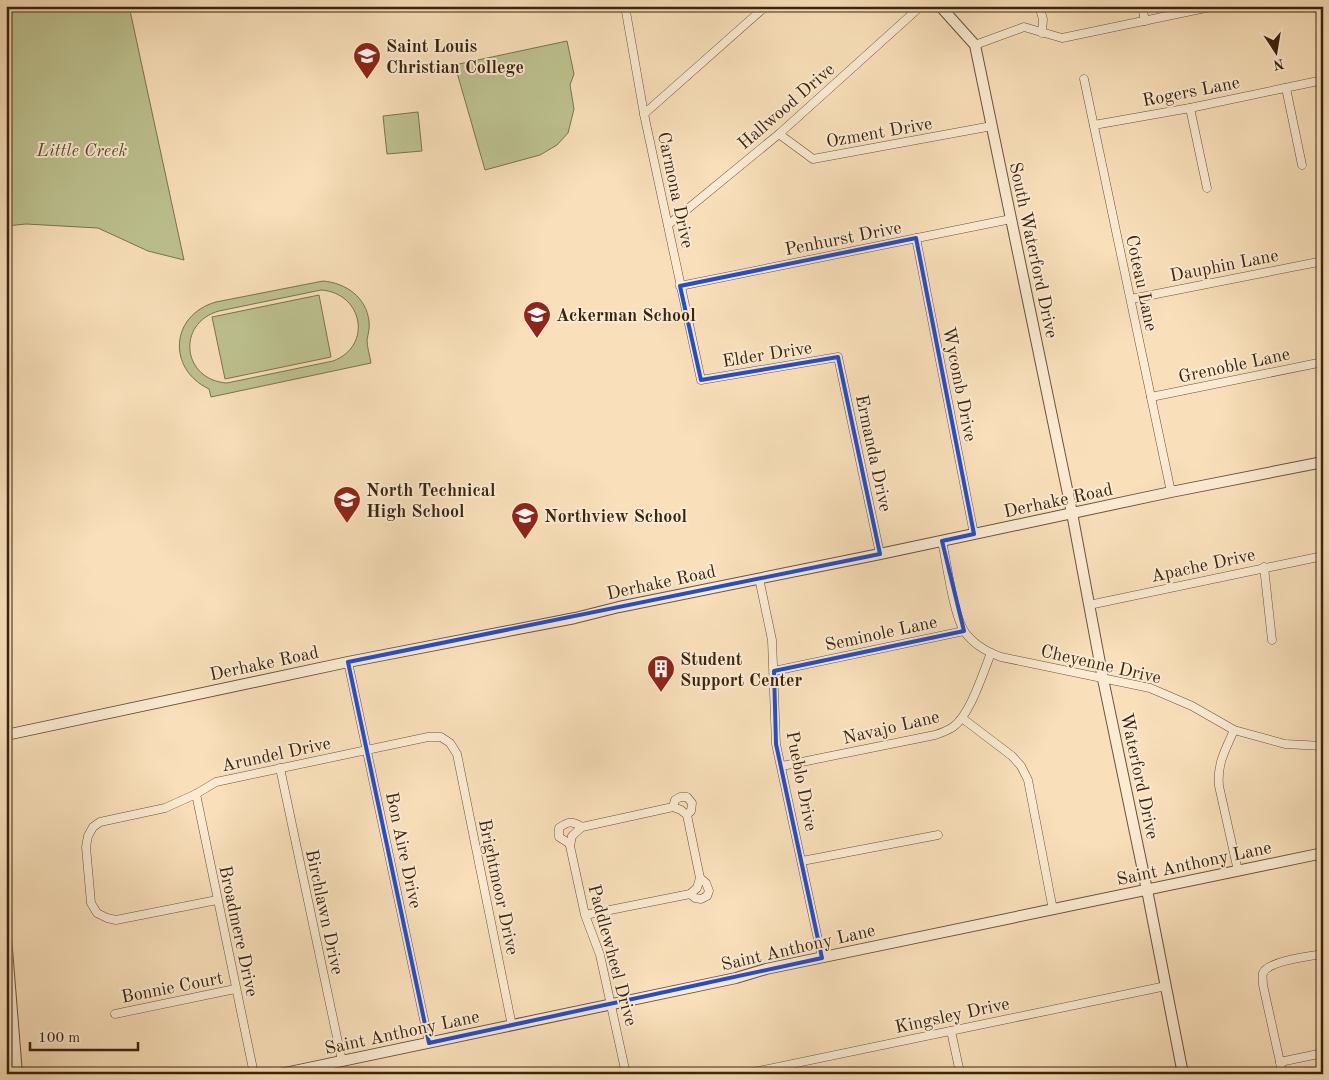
<svg xmlns="http://www.w3.org/2000/svg" width="1329" height="1080" viewBox="0 0 1329 1080" font-family="'Old Standard TT',serif">
<style>
.park{fill:#bdc290;stroke:#7c724f;fill-rule:evenodd}
.lines{fill:none;stroke-linecap:round;stroke-linejoin:round}
.minor-casing{stroke:#6a5239;stroke-width:9}
.tertiary-casing{stroke:#6a5239;stroke-width:12}
.minor{stroke:#fbebd2;stroke-width:8}
.tertiary{stroke:#fbebd2;stroke-width:10}
.marked{fill:none;stroke:#1d4ed8;stroke-width:4;stroke-linejoin:round}
.labels{text-anchor:middle;stroke-width:4;stroke-linejoin:round;paint-order:stroke}
.poi-label{font-size:18px;font-weight:bold;fill:#3a230e;stroke:#fbebd2;text-anchor:start}
.street-label{font-size:18px;fill:#3a230e;stroke:#fbebd2}
.park-label{font-size:18px;font-style:italic;fill:#5b4b2e;stroke:#fbebd2}
</style>
<rect width="100%" height="100%" fill="#f9e0ba"/>
<filter id="stains"><feTurbulence type="fractalNoise" baseFrequency=".004" numOctaves="4"/><feColorMatrix values="0 0 0 0 .2 0 0 0 0 .09 0 0 0 0 .02 0 0 0 .5 -.17"/></filter>
<radialGradient id="worn" r=".72"><stop offset=".6" stop-color="#630" stop-opacity="0"/><stop offset="1" stop-color="#630" stop-opacity=".3"/></radialGradient>
<g class="park">
<polygon points="6,6 129,6 184,260 148,251 98,228 26,224 6,226"/>
<polygon points="567,41 574,74 570,85 574,109 568,133 557,145 540,155 485,170 456,69 459,64"/>
<polygon points="418,112 422,151 387,154 383,116"/>
<path d="M323,281C346,283 366,297 369,321C370,328 368,334 367,340C367,347 370,356 371,363L211,397L209,389C167,369 170,315 216,302ZM321,290C363,293 373,346 333,361L227,383C182,380 176,323 219,311Z"/>
<polygon points="319,295 331,357 225,379 212,317"/>
<polygon points="6,983 13,1074 6,1074"/>
</g>
<g class="lines">
<defs>
<g id="minor">
<polyline points="625,6 644,114 701,380 838,357 880,554"/>
<polyline points="1039,6 1043,19 1042,33"/>
<polyline points="1142,6 1145,21"/>
<polyline points="975,45 1024,27 1062,38 1215,6"/>
<polyline points="1084,79 1171,492"/>
<polyline points="1286,88 1302,165"/>
<polyline points="1190,108 1207,188"/>
<polyline points="644,114 766,6"/>
<polyline points="1094,125 1190,108 1323,80"/>
<polyline points="779,134 813,159 992,126"/>
<polyline points="668,225 779,134 921,6"/>
<polyline points="916,238 974,534"/>
<polyline points="680,286 1011,219"/>
<polyline points="1131,299 1323,261"/>
<polyline points="1151,397 1323,362"/>
<path d="M942,541C947,564 953,612 964,631C973,644 987,652 1001,657L1150,688L1192,706L1234,730L1285,744L1323,746"/>
<polyline points="1264,567 1272,640"/>
<polyline points="759,578 772,640 776,744 822,958"/>
<polyline points="1089,605 1323,556"/>
<polyline points="348,662 429,1043"/>
<polyline points="774,671 964,631"/>
<polyline points="962,718 1012,756 1021,766 1028,780 1053,910"/>
<path d="M1234,730C1225,751 1217,763 1219,786L1238,871"/>
<path d="M782,766L935,735C941,733 947,731 953,727C970,715 983,673 991,653"/>
<polyline points="280,768 342,1061"/>
<polyline points="196,794 254,1074"/>
<polyline points="673,807 675,800 680,797 687,797 692,803 691,811 687,815"/>
<path d="M570,844L559,837V828C568,821 572,821 582,827"/>
<polyline points="802,861 938,835"/>
<polyline points="690,894 695,898 701,899 707,896 709,891 706,883 700,878"/>
<polyline points="217,900 116,920 107,918 97,913 91,903 86,847 88,836 93,827 100,822 165,808 196,794 216,782 428,737 441,737 450,743 457,754 512,1026"/>
<polyline points="585,915 690,894 697,888 700,878 687,815 681,810 673,807 582,827 572,836 570,846 585,915 600,955 626,1074"/>
<path d="M1323,954C1310,956 1268,961 1263,973C1262,976 1263,981 1263,985L1280,1062L1323,1053"/>
<polyline points="115,1014 235,989"/>
<polyline points="951,1031 959,1068 963,1074"/>
<polyline points="1280,1062 1282,1074"/>
<polyline points="744,1074 1166,986"/>
</g>
<g id="tertiary">
<polyline points="940,6 975,45 1072,513 1103,679 1147,890 1183,1074"/>
<polyline points="6,735 348,662 575,618 619,607 880,554 1171,492 1323,462"/>
<polyline points="6,937 17,1074"/>
<polyline points="280,1074 736,978 766,969 1323,853"/>
</g>
</defs>
<use href="#minor" class="minor-casing"/>
<use href="#tertiary" class="tertiary-casing"/>
<use href="#minor" class="minor"/>
<use href="#tertiary" class="tertiary"/>
</g>
<path class="marked" d="M916,238L974,534L942,541L964,631L774,671L776,744L822,958L429,1043L348,662L880,554L838,357L701,380L680,286Z"/>
<defs>
<symbol id="university-pin" viewBox="-11 -11 22 30"><path d="M0 17L-7.5 6A9.5 9.5 0 1 1 7.5 6Z" fill="#8f2418" stroke="#fbebd2"/><path d="M0-5L7-2L0 1L-7-2ZM-4 1L0 2.5L4 1V4Q0 6-4 4Z" fill="#fff"/></symbol>
<symbol id="school-pin" viewBox="-11 -11 22 30"><path d="M0 17L-7.5 6A9.5 9.5 0 1 1 7.5 6Z" fill="#8f2418" stroke="#fbebd2"/><path d="M0-5L7-2L0 1L-7-2ZM-4 1L0 2.5L4 1V4Q0 6-4 4Z" fill="#fff"/></symbol>
<symbol id="building-pin" viewBox="-11 -11 22 30"><path d="M0 17L-7.5 6A9.5 9.5 0 1 1 7.5 6Z" fill="#8f2418" stroke="#fbebd2"/><path d="M-4-6H4V6H1V3H-1V6H-4ZM-2.5-4.3h1.7v1.8h-1.7ZM.8-4.3h1.7v1.8H.8ZM-2.5-1h1.7V.8h-1.7ZM.8-1h1.7V.8H.8Z" fill="#fff"/></symbol>
</defs>
<g fill-rule="evenodd">
<use href="#university-pin" x="351" y="40" width="32" height="43"/>
<use href="#school-pin" x="521" y="299" width="32" height="43"/>
<use href="#school-pin" x="331" y="484" width="32" height="43"/>
<use href="#school-pin" x="509" y="500" width="32" height="43"/>
<use href="#building-pin" x="645" y="653" width="32" height="43"/>
</g>
<g class="labels">
<g class="poi-label">
<text x="386" y="52">Saint Louis<tspan x="386" dy="21">Christian College</tspan></text>
<text x="556" y="321">Ackerman School</text>
<text x="366" y="496">North Technical<tspan x="366" dy="21">High School</tspan></text>
<text x="544" y="522">Northview School</text>
<text x="680" y="665">Student<tspan x="680" dy="21">Support Center</tspan></text>
</g>
<g class="street-label">
<text transform="translate(1191 91) rotate(-11)" y="6">Rogers Lane</text>
<text transform="translate(786 106) rotate(-41)" y="6">Hallwood Drive</text>
<text transform="translate(879 132) rotate(-10)" y="6">Ozment Drive</text>
<text transform="translate(676 190) rotate(78)" y="6">Carmona Drive</text>
<text transform="translate(843 238) rotate(-11)" y="6">Penhurst Drive</text>
<text transform="translate(1034 250) rotate(78)" y="6">South Waterford Drive</text>
<text transform="translate(1224 265) rotate(-11)" y="6">Dauphin Lane</text>
<text transform="translate(1142 283) rotate(78)" y="6">Coteau Lane</text>
<text transform="translate(767 354) rotate(-9)" y="6">Elder Drive</text>
<text transform="translate(1234 365) rotate(-12)" y="6">Grenoble Lane</text>
<text transform="translate(960 384) rotate(79)" y="6">Wycomb Drive</text>
<text transform="translate(874 453) rotate(78)" y="6">Ermanda Drive</text>
<text transform="translate(1058 500) rotate(-12)" y="6">Derhake Road</text>
<text transform="translate(1203 565) rotate(-12)" y="6">Apache Drive</text>
<text transform="translate(661 582) rotate(-12)" y="6">Derhake Road</text>
<text transform="translate(881 633) rotate(-12)" y="6">Seminole Lane</text>
<text transform="translate(264 663) rotate(-12)" y="6">Derhake Road</text>
<text transform="translate(1101 664) rotate(13)" y="6">Cheyenne Drive</text>
<text transform="translate(891 727) rotate(-13)" y="6">Navajo Lane</text>
<text transform="translate(276 754) rotate(-12)" y="6">Arundel Drive</text>
<text transform="translate(1140 776) rotate(78)" y="6">Waterford Drive</text>
<text transform="translate(802 781) rotate(79)" y="6">Pueblo Drive</text>
<text transform="translate(404 850) rotate(78)" y="6">Bon Aire Drive</text>
<text transform="translate(1194 863) rotate(-12)" y="6">Saint Anthony Lane</text>
<text transform="translate(499 887) rotate(78)" y="6">Brightmoor Drive</text>
<text transform="translate(325 912) rotate(78)" y="6">Birchlawn Drive</text>
<text transform="translate(239 931) rotate(78)" y="6">Broadmere Drive</text>
<text transform="translate(798 947) rotate(-13)" y="6">Saint Anthony Lane</text>
<text transform="translate(613 955) rotate(75)" y="6">Paddlewheel Drive</text>
<text transform="translate(172 987) rotate(-11)" y="6">Bonnie Court</text>
<text transform="translate(952 1015) rotate(-12)" y="6">Kingsley Drive</text>
<text transform="translate(402 1032) rotate(-12)" y="6">Saint Anthony Lane</text>
</g>
<g class="park-label">
<text x="82" y="156">Little Creek</text>
</g>
</g>
<rect width="1329" height="1080" fill="none" stroke="#f9e0ba" stroke-width="25"/>
<rect x="8" y="8" width="1314" height="1065" fill="none" stroke="#3a230e" stroke-width="2.5"/>
<rect x="12" y="12" width="1304" height="1055" fill="none" stroke="#3a230e"/>
<g transform="translate(1276 52) rotate(168)" stroke="#fbebd2" stroke-width="4" paint-order="stroke">
<path d="M0-4L9 19L0 12L-9 19Z" fill="#3a230e"/>
<text y="-8" font-size="14" font-weight="bold" text-anchor="middle" fill="#3a230e">N</text>
</g>
<path d="M30 1042v8h108v-8" fill="none" stroke="#3a230e" stroke-width="2.5"/>
<text x="38" y="1042" font-size="15" fill="#3a230e" stroke="#fbebd2" stroke-width="4" paint-order="stroke">100 m</text>
<rect width="100%" height="100%" filter="url(#stains)"/>
<rect width="100%" height="100%" fill="url(#worn)"/>
</svg>
